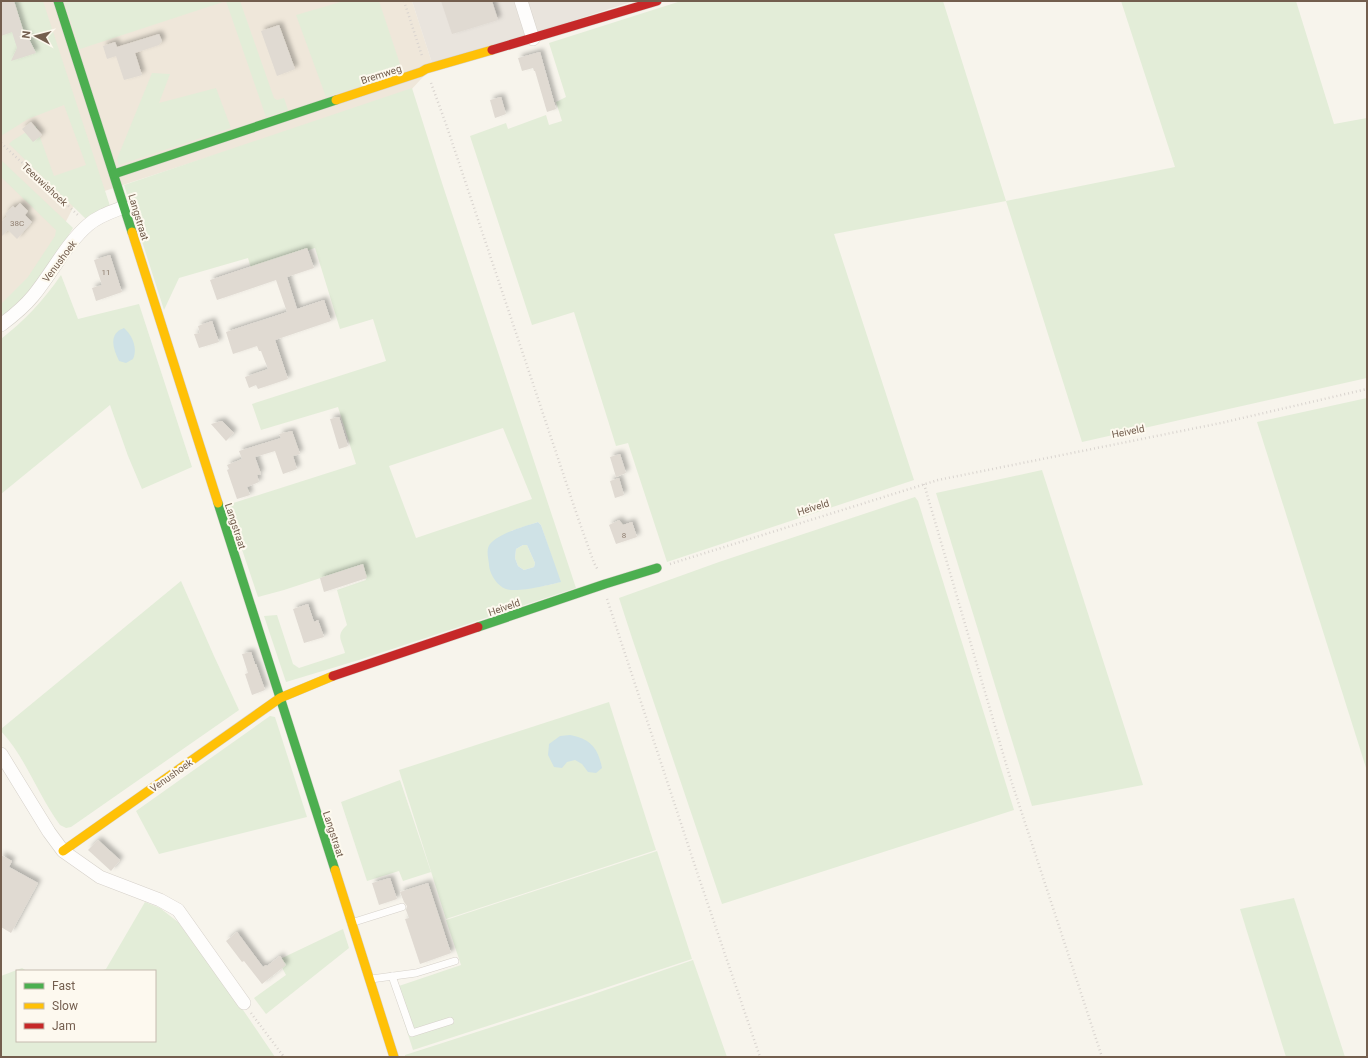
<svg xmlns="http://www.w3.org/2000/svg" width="1368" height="1058" viewBox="0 0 1368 1058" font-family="Roboto,sans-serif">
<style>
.residential{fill:#efe7da}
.industrial{fill:#e9e4dd}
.green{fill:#e3edd8;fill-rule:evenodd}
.water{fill:#cfe2e6;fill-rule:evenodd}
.building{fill:#e0dad2;filter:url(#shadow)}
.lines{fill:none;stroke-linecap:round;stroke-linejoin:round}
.lane-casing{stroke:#d6d1ca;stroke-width:8}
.street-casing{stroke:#d6d1ca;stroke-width:14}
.fast-casing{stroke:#d6d1ca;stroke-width:10}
.slow-casing{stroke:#d6d1ca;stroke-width:10}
.jam-casing{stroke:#d6d1ca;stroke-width:10}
.path{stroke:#d9d4cf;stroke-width:2.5;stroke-dasharray:1 3;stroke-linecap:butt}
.lane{stroke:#fefdfc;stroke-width:7}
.street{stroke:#fefdfc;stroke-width:13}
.fast{stroke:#4caf50;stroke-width:9}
.slow{stroke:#ffc107;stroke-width:9}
.jam{stroke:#c62828;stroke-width:9}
.labels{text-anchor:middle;stroke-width:4;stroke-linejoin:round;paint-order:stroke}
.number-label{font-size:8px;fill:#918072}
.street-label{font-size:10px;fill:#735e4e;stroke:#fdf9ef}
</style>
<defs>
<filter id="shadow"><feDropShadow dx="3.5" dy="-3.5" stdDeviation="2" flood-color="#0004"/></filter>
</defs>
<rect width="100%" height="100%" fill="#f7f4ec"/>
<polygon class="residential" points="1,1 412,1 433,66 410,91 77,200 44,264 1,307"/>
<polygon class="industrial" points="412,1 634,1 433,66"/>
<g class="green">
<polygon points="1,1 43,1 110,206 87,220 9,144 12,141 36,126 54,176 86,165 64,105 28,119 1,136"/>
<polygon points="64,1 240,1 274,98 277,100 284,98 288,110 266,117 226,1 80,49"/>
<polygon points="344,1 379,1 403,73 326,97 296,15"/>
<polygon points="681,1 943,1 1006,201 1175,167 1121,1 1296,1 1334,124 1367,118 1367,378 1082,442 1006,201 834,234 914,480 667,562 628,443 616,446 574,312 532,325 470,136 506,123 508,129 546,115 549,125 562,121 556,102 566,97 549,43"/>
<polygon points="152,73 170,74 159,103 216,88 231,128 119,165 117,159"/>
<path d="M412,88L442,183L576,588L359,660L286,682L264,616L277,615L293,664L299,668L345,653C342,640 335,636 347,625L337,590L366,580L360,565L284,590L258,597L227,505L356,464L338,407L261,430L252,404L386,361L373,319L340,329L315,248L251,268L248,258L179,278L164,310L124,185ZM503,428L532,499L416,538L389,466ZM538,522L541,525L560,582C543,587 524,589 506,589L511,531Z"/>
<polygon points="1,160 73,228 43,276 23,299 1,317 1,304 28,277 55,236 56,230 1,177"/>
<path d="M61,275L78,319L139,304L192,467L142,489L128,456L110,405L1,494V339C24,321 44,300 61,275Z"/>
<polygon points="1367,398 1367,771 1257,422"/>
<polygon points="1042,470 1143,785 1032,806 936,493"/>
<polygon points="915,497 918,501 1014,810 722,904 632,638 619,598 719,562"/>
<polygon points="523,545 527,545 535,563 534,567 524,570 518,566 515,558 516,549"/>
<path d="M181,581L214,656L239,710L71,827L66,828L60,825C38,795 26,758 1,731V729Z"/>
<polygon points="609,702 656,850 446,919 399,770"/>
<polygon points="270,716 275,717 307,817 159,854 136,811"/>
<polygon points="400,780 431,872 403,881 399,871 367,881 341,802"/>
<polygon points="657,851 692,959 590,993 413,1050 393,988 461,965 446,920"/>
<polygon points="1294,898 1345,1057 1286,1057 1240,909"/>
<polygon points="145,902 160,908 178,922 239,1004 275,1057 1,1057 1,976 22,968 27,971 17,971 17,1041 155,1041 155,971 100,971 106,969"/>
<polygon points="343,929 349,948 266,1014 254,998 286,975 278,960"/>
<polygon points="693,960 727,1057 405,1057 405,1055 591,995"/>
</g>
<g class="water">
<path d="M124,328C132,335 138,348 133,359L126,363L119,361C113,348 108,334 124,328Z"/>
<path d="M538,522L541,525L561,582C549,585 517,593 506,589C497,586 489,573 489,564C488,557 486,549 490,544C499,533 526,526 538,522ZM523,545H527L535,563L534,567L524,570L518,566L515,558L516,549Z"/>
<path d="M570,735C590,739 598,747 602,768L596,773L588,772L582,764L575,760L567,762L562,768L554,767L548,755L549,744L560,736Z"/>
</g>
<g class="building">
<polygon points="1,1 14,1 25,36 27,35 36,53 11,61 17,48 12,32 1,36"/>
<polygon points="441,1 492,1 498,20 452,34"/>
<polygon points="279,25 295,69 277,76 261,31"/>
<polygon points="159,34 162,41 159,45 135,53 142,75 124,80 116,56 107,59 103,46 115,42 117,47"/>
<polygon points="540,52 556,109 547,112 535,71 534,71 533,68 522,71 518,58"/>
<polygon points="501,97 506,114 495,118 490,100"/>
<polygon points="31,122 42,135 33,142 22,129"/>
<polygon points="20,203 28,211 25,215 32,222 17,239 8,230 1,237 1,222 7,216 5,214 13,206 15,208"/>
<polygon points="307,248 314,268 287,277 297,309 324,300 331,321 275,340 288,379 258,389 256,385 249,388 245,377 268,369 261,351 259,351 257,346 233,354 226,332 287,312 276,280 217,300 210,280"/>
<polygon points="110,255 122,292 96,301 92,288 102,285 94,260"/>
<polygon points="212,321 219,342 199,348 194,334 200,333 198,326"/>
<polygon points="339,417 348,446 339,449 330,419"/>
<polygon points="222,421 234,433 226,441 211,424"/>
<polygon points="292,431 300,454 293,456 297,469 283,474 275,451 255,457 261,474 257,475 259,482 247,487 250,495 237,499 227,470 229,469 227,465 242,459 239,451 281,438 279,434"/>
<polygon points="620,454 626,473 616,477 610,457"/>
<polygon points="619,478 624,495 615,498 610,481"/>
<polygon points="619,520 623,525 632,522 637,537 616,544 609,525"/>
<polygon points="363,564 367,578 324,592 320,578"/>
<polygon points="308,604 314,622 318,620 324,637 304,643 293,609"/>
<polygon points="251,652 255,664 256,664 265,690 252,695 245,674 248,673 242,654"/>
<polygon points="98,840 120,860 111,871 88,850"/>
<polygon points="1,855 12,861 9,867 38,883 11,933 1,927"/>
<polygon points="390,878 397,899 379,905 372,883"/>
<polygon points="428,883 451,953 420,964 405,919 409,918 406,910 407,906 404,902 400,892"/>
<polygon points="237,932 263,967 266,965 267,966 280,956 286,965 262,984 244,961 242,962 226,941"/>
</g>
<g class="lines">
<defs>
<g id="lane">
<polyline points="351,923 402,907"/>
<polyline points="392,976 412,1033 450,1021"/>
<polyline points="371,979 416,973 455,961"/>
</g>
<g id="street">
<polyline points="521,1 533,39"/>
<path d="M1,325C13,316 24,307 33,296C52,273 66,244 88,225C98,216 111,212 124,207"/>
<polyline points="1,754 49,832 63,851 100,877 160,900 178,910 244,1003"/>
</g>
<g id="fast">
<polyline points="58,1 132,232"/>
<polyline points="114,174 336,100"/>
<polyline points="218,503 335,870"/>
<polyline points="478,627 605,584 657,568"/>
</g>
<g id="slow">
<polyline points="336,100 421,72 426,69 492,50"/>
<polyline points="132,232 218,503"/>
<polyline points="63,851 280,698 333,676"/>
<polyline points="335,870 394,1057"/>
</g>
<g id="jam">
<polyline points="492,50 657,1"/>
<polyline points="333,676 478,627"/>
</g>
</defs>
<use href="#lane" class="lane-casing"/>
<use href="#street" class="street-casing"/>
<use href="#fast" class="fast-casing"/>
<use href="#slow" class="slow-casing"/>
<use href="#jam" class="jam-casing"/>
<g class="path">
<polyline points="404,1 422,56"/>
<polyline points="431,83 446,124 578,518 594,563 598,570"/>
<polyline points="1,143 79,216"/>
<polyline points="924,484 1009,774 1102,1057"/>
<polyline points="670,564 938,480 1221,423 1367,389"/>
<polyline points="607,599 698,875 760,1057"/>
<polyline points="251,1013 284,1057"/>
</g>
<use href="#lane" class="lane"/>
<use href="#street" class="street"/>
<use href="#fast" class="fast"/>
<use href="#slow" class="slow"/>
<use href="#jam" class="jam"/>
</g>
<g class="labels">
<g class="number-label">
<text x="17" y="226">38C</text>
<text x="106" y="275">11</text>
<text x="624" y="538">8</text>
</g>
<g class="street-label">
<text transform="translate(381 74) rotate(-18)" y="4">Bremweg</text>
<text transform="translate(45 184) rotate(43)" y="4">Teeuwishoek</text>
<text transform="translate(139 217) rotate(73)" y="4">Langstraat</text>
<text transform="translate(59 261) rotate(-53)" y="4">Venushoek</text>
<text transform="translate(1128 431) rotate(-11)" y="4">Heiveld</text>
<text transform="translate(813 507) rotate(-17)" y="4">Heiveld</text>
<text transform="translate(236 526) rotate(72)" y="4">Langstraat</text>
<text transform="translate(504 607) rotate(-19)" y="4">Heiveld</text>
<text transform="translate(171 775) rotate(-35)" y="4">Venushoek</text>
<text transform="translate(334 834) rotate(72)" y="4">Langstraat</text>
</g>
</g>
<rect width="1368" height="1058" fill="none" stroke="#735e4e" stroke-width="4"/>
<rect x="16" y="970" width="140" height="72" fill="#fdf9ef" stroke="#c6bbaf"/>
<rect x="24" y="983" width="20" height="6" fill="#4caf50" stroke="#c6bbaf"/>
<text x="52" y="990" font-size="12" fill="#735e4e">Fast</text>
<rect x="24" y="1003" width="20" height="6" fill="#ffc107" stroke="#c6bbaf"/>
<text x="52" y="1010" font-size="12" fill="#735e4e">Slow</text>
<rect x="24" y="1023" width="20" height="6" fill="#c62828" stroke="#c6bbaf"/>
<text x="52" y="1030" font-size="12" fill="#735e4e">Jam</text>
<g transform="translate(36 36) rotate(277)" stroke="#fdf9ef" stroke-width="3" paint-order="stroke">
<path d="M0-3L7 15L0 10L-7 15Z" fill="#735e4e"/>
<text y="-6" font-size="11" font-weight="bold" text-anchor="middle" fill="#735e4e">N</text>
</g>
</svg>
